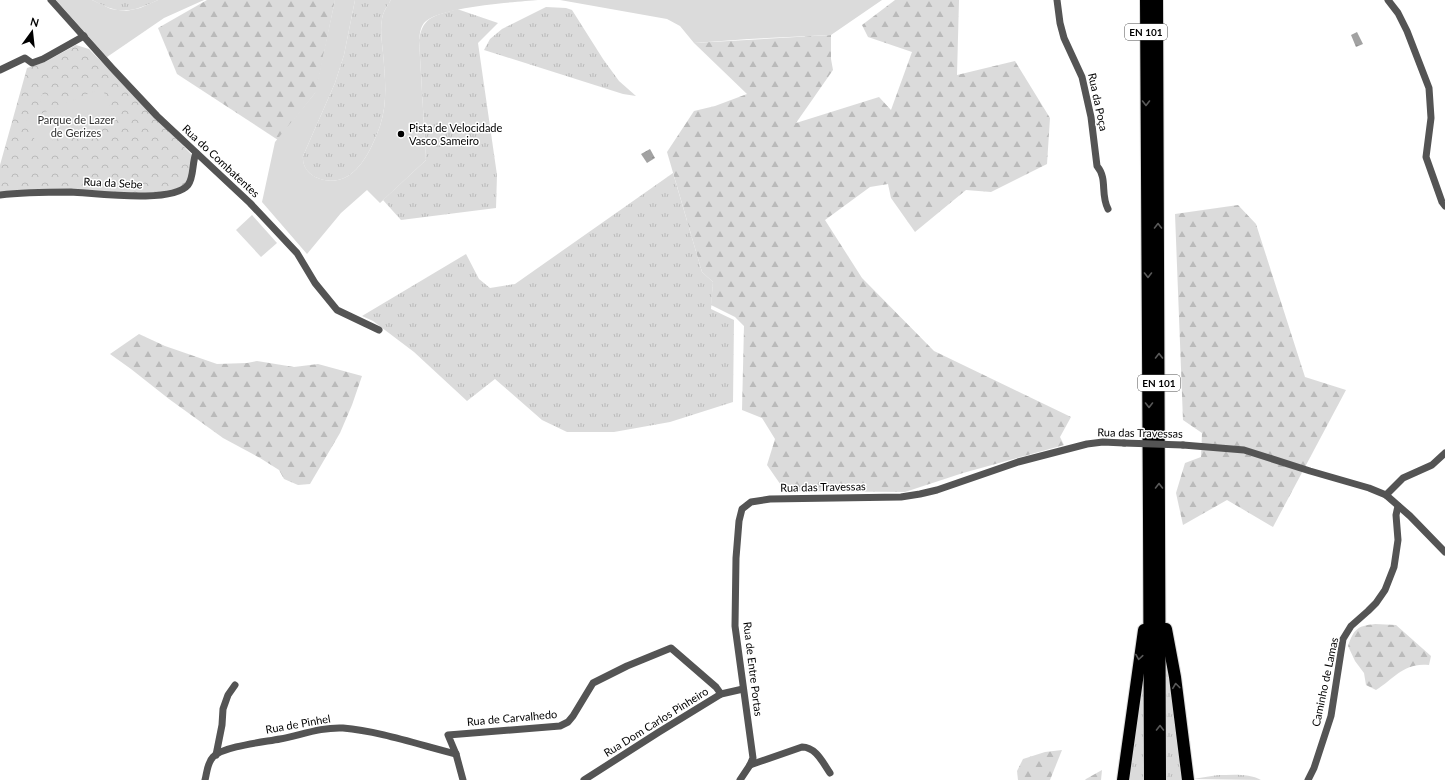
<svg xmlns="http://www.w3.org/2000/svg" width="1445" height="780" viewBox="0 0 1445 780" font-family="Lato,sans-serif">
<style>
.grass{fill:url(#grass-tufts)}
.forest{fill:url(#forest-firs)}
.park{fill:url(#park-crowns)}
.garden{fill:#dbdbdb}
.water{fill:url(#water-ripples)}
.lines{fill:none;stroke-linecap:round;stroke-linejoin:round}
.highway-casing{stroke:#dbdbdb;stroke-width:14}
.street{stroke:#545454;stroke-width:7}
.highway{stroke:#000;stroke-width:12}
.street-bridge{stroke:#545454;stroke-width:7}
.oneway{stroke:#595959}
.poi-dot{fill:#000;stroke:#fff;stroke-width:1.5}
.labels{text-anchor:middle;stroke-width:3;stroke-linejoin:round;paint-order:stroke}
.shield{fill:#fff;stroke:#4c4c4c;stroke-width:1}
.shield-label{font-size:10px;font-weight:bold;fill:#000}
.street-label{font-size:11px;fill:#000;stroke:#fff}
.park-label{font-size:11px;fill:#323232;stroke:#fff}
.poi-label{font-size:11px;fill:#000;stroke:#fff;text-anchor:start}
</style>
<defs>
<pattern id="grass-tufts" width="24" height="20" patternUnits="userSpaceOnUse"><rect width="24" height="20" fill="#dbdbdb"/><path d="M3 7l-1-3M5 7V3M7 7l1-3M15 17l-1-3M17 17v-4M19 17l1-3" fill="none" stroke="#bababa"/></pattern>
<pattern id="forest-firs" width="22" height="20" patternUnits="userSpaceOnUse"><rect width="22" height="20" fill="#dbdbdb"/><path d="M5 1l3.5 6h-7zM16 11l3.5 6h-7z" fill="#bababa"/></pattern>
<pattern id="park-crowns" width="20" height="18" patternUnits="userSpaceOnUse"><rect width="20" height="18" fill="#dbdbdb"/><path d="M2 6a3 3 0 1 1 6 0M12 15a3 3 0 1 1 6 0" fill="none" stroke="#bababa"/></pattern>
<pattern id="water-ripples" width="26" height="14" patternUnits="userSpaceOnUse"><rect width="26" height="14" fill="#a2a2a2"/><path d="M2 4q2-2 4 0t4 0M15 11q2-2 4 0t4 0" fill="none" stroke="#8a8a8a"/></pattern>
</defs>
<rect width="100%" height="100%" fill="#fff"/>
<g class="grass">
<path d="M92,0H158C130,13 120,15 92,0Z"/>
<path d="M355,0H391C387,6 383,12 382,19C380,30 382,42 383,53C385,77 388,102 380,126C374,143 364,166 348,176C331,187 301,178 303,156L335,83L344,55Z"/>
<polygon points="546,7 566,8 572,10 603,59 619,81 636,96 623,94 484,50 490,39 502,29"/>
<path d="M457,9L498,23L478,43L497,175L496,208L401,220L383,200L426,160L419,40C423,15 436,16 457,9Z"/>
<polygon points="673,173 702,272 713,282 711,309 734,320 733,402 670,422 614,432 567,432 542,420 495,379 467,401 414,352 373,321 362,316 466,254 479,279 490,288 515,284"/>
<polygon points="1165,652 1170,680 1182,780 1166,780"/>
<polygon points="1143,653 1143,780 1128,780"/>
<path d="M1218,775C1232,775 1249,773 1261,780L1193,779Z"/>
</g>
<g class="forest">
<polygon points="207,0 335,0 316,92 278,140 177,74 158,28"/>
<polygon points="895,0 959,0 957,75 1015,61 1050,118 1047,164 991,192 966,190 915,232 891,198 888,184 870,187 825,220 862,278 934,351 1071,417 1060,437 1064,445 963,473 905,492 785,491 767,465 775,439 762,418 742,410 744,326 735,317 711,305 713,282 702,272 667,152 694,111 715,106 747,94 694,43 831,35 831,59 833,70 796,123 879,97 891,110 912,52 868,37 862,25"/>
<polygon points="1238,205 1256,224 1305,377 1346,390 1273,527 1227,500 1183,525 1176,493 1185,463 1201,457 1202,433 1183,420 1175,214"/>
<polygon points="139,334 165,346 217,364 247,363 257,361 294,367 318,364 362,376 352,405 340,433 310,484 298,485 284,479 279,470 260,458 223,438 169,399 131,369 110,354"/>
<path d="M1375,624L1396,625L1431,656L1429,665C1404,662 1395,678 1376,690L1366,685L1364,673L1355,661L1348,646C1354,629 1357,626 1375,624Z"/>
<polygon points="1062,750 1050,780 1018,780 1017,771 1023,759 1045,752"/>
<polygon points="1102,770 1101,780 1085,780 1086,779"/>
</g>
<polygon class="park" points="76,45 89,49 192,155 190,179 180,189 151,193 130,193 88,190 36,189 0,192 0,165 27,68 45,62"/>
<g class="garden">
<polygon points="56,0 92,0 111,9 126,11 140,8 158,0 204,0 164,18 107,57"/>
<path d="M335,0H355L344,55L335,83L303,156C301,178 331,187 348,176C364,166 374,143 380,126C388,102 385,77 383,53C382,42 380,30 382,19C383,12 387,6 391,0H538C515,2 437,7 424,23C420,28 420,34 419,40L426,160L380,203L367,190L341,213L307,254L262,202L275,142L315,93Z"/>
<polygon points="560,0 882,0 831,35 749,39 694,43 680,26 667,19"/>
<polygon points="102,88 114,115 38,147 26,120"/>
<polygon points="42,94 50,96 46,110 39,108"/>
<polygon points="252,215 277,243 261,257 236,230"/>
</g>
<g class="water">
<polygon points="1357,32 1363,44 1356,47 1351,35"/>
<polygon points="650,149 655,158 647,163 641,154"/>
</g>
<g class="lines">
<defs>
<g id="highway">
<polyline points="1146,0 1149,521 1150,780"/>
<polyline points="1157,0 1160,780"/>
<polyline points="1166,629 1175,677 1188,780"/>
<polyline points="1123,780 1144,630"/>
</g>
</defs>
<use href="#highway" class="highway-casing"/>
<g class="street">
<polyline points="51,0 112,68 157,116 250,203 297,253 315,283 337,310 379,330"/>
<path d="M1057,0L1060,23L1064,38L1082,77L1091,117L1097,166C1108,179 1100,194 1108,209"/>
<polyline points="1388,0 1398,13 1407,31 1429,88 1431,118 1426,157 1442,202 1445,206"/>
<polyline points="0,70 25,58 32,63 43,59 84,36"/>
<path d="M0,195C23,192 47,192 71,192C95,193 172,204 188,185C194,178 192,162 196,153"/>
<polyline points="1183,445 1244,450 1310,471 1369,488 1386,495 1410,516 1445,552"/>
<polyline points="1386,495 1403,478 1432,465 1445,453"/>
<polyline points="216,755 222,725 223,709 228,695 235,685"/>
<path d="M750,765L802,747C816,747 823,763 830,773"/>
<path d="M205,780C207,773 207,763 213,757C223,746 265,742 280,739C301,735 321,727 343,728C379,731 420,745 456,754"/>
<polyline points="463,780 456,754 448,735 560,726 568,722 573,716 593,683 627,666 671,648 716,687 721,694"/>
<polyline points="584,780 659,732 721,694 743,689"/>
<polyline points="740,780 750,765 753,758 735,626 736,558 739,521 742,509 751,502 770,499 901,497 920,494 937,490 1018,462 1087,444 1103,442 1124,443"/>
<polyline points="1308,780 1314,768 1331,716 1343,639 1351,626 1368,611 1376,603 1385,590 1394,567 1398,540 1396,515 1398,506"/>
</g>
<use href="#highway" class="highway"/>
<polyline class="street-bridge" points="1124,443 1183,445"/>
</g>
<defs><path id="oneway-chevron" d="M-2-3.5L2.5 0L-2 3.5" fill="none" stroke-width="1.6" stroke-linecap="round" stroke-linejoin="round"/></defs>
<g class="oneway">
<use href="#oneway-chevron" transform="translate(1146 103) rotate(90)"/>
<use href="#oneway-chevron" transform="translate(1158 226) rotate(-90)"/>
<use href="#oneway-chevron" transform="translate(1148 275) rotate(90)"/>
<use href="#oneway-chevron" transform="translate(1159 356) rotate(-90)"/>
<use href="#oneway-chevron" transform="translate(1149 405) rotate(90)"/>
<use href="#oneway-chevron" transform="translate(1159 486) rotate(-90)"/>
<use href="#oneway-chevron" transform="translate(1139 657) rotate(99)"/>
<use href="#oneway-chevron" transform="translate(1176 686) rotate(-97)"/>
<use href="#oneway-chevron" transform="translate(1160 728) rotate(-90)"/>
</g>
<circle class="poi-dot" cx="401" cy="134" r="4"/>
<g class="labels">
<g class="shield">
<rect x="1125" y="24" width="42" height="16" rx="3"/>
<rect x="1138" y="375" width="42" height="16" rx="3"/>
</g>
<g class="shield-label">
<text x="1146" y="36">EN 101</text>
<text x="1159" y="387">EN 101</text>
</g>
<g class="street-label">
<text transform="translate(1098 102) rotate(78)" y="4">Rua da Poça</text>
<text transform="translate(221 161) rotate(43)" y="4">Rua do Combatentes</text>
<text transform="translate(113 183) rotate(3)" y="4">Rua da Sebe</text>
<text transform="translate(1140 433) rotate(1)" y="4">Rua das Travessas</text>
<text transform="translate(823 487) rotate(-1)" y="4">Rua das Travessas</text>
<text transform="translate(753 669) rotate(83)" y="4">Rua de Entre Portas</text>
<text transform="translate(1325 682) rotate(-78)" y="4">Caminho de Lamas</text>
<text transform="translate(512 718) rotate(-5)" y="4">Rua de Carvalhedo</text>
<text transform="translate(656 722) rotate(-32)" y="4">Rua Dom Carlos Pinheiro</text>
<text transform="translate(298 724) rotate(-10)" y="4">Rua de Pinhel</text>
</g>
<g class="park-label">
<text x="76" y="124">Parque de Lazer<tspan x="76" dy="13">de Gerizes</tspan></text>
</g>
<g class="poi-label">
<text x="409" y="132">Pista de Velocidade<tspan x="409" dy="13">Vasco Sameiro</tspan></text>
</g>
</g>
<g transform="translate(32 32) rotate(15)" stroke="#ffffff" stroke-width="3" paint-order="stroke">
<path d="M0-3L7 15L0 10L-7 15Z" fill="#000000"/>
<text y="-6" font-size="11" font-weight="bold" text-anchor="middle" fill="#000000">N</text>
</g>
</svg>
